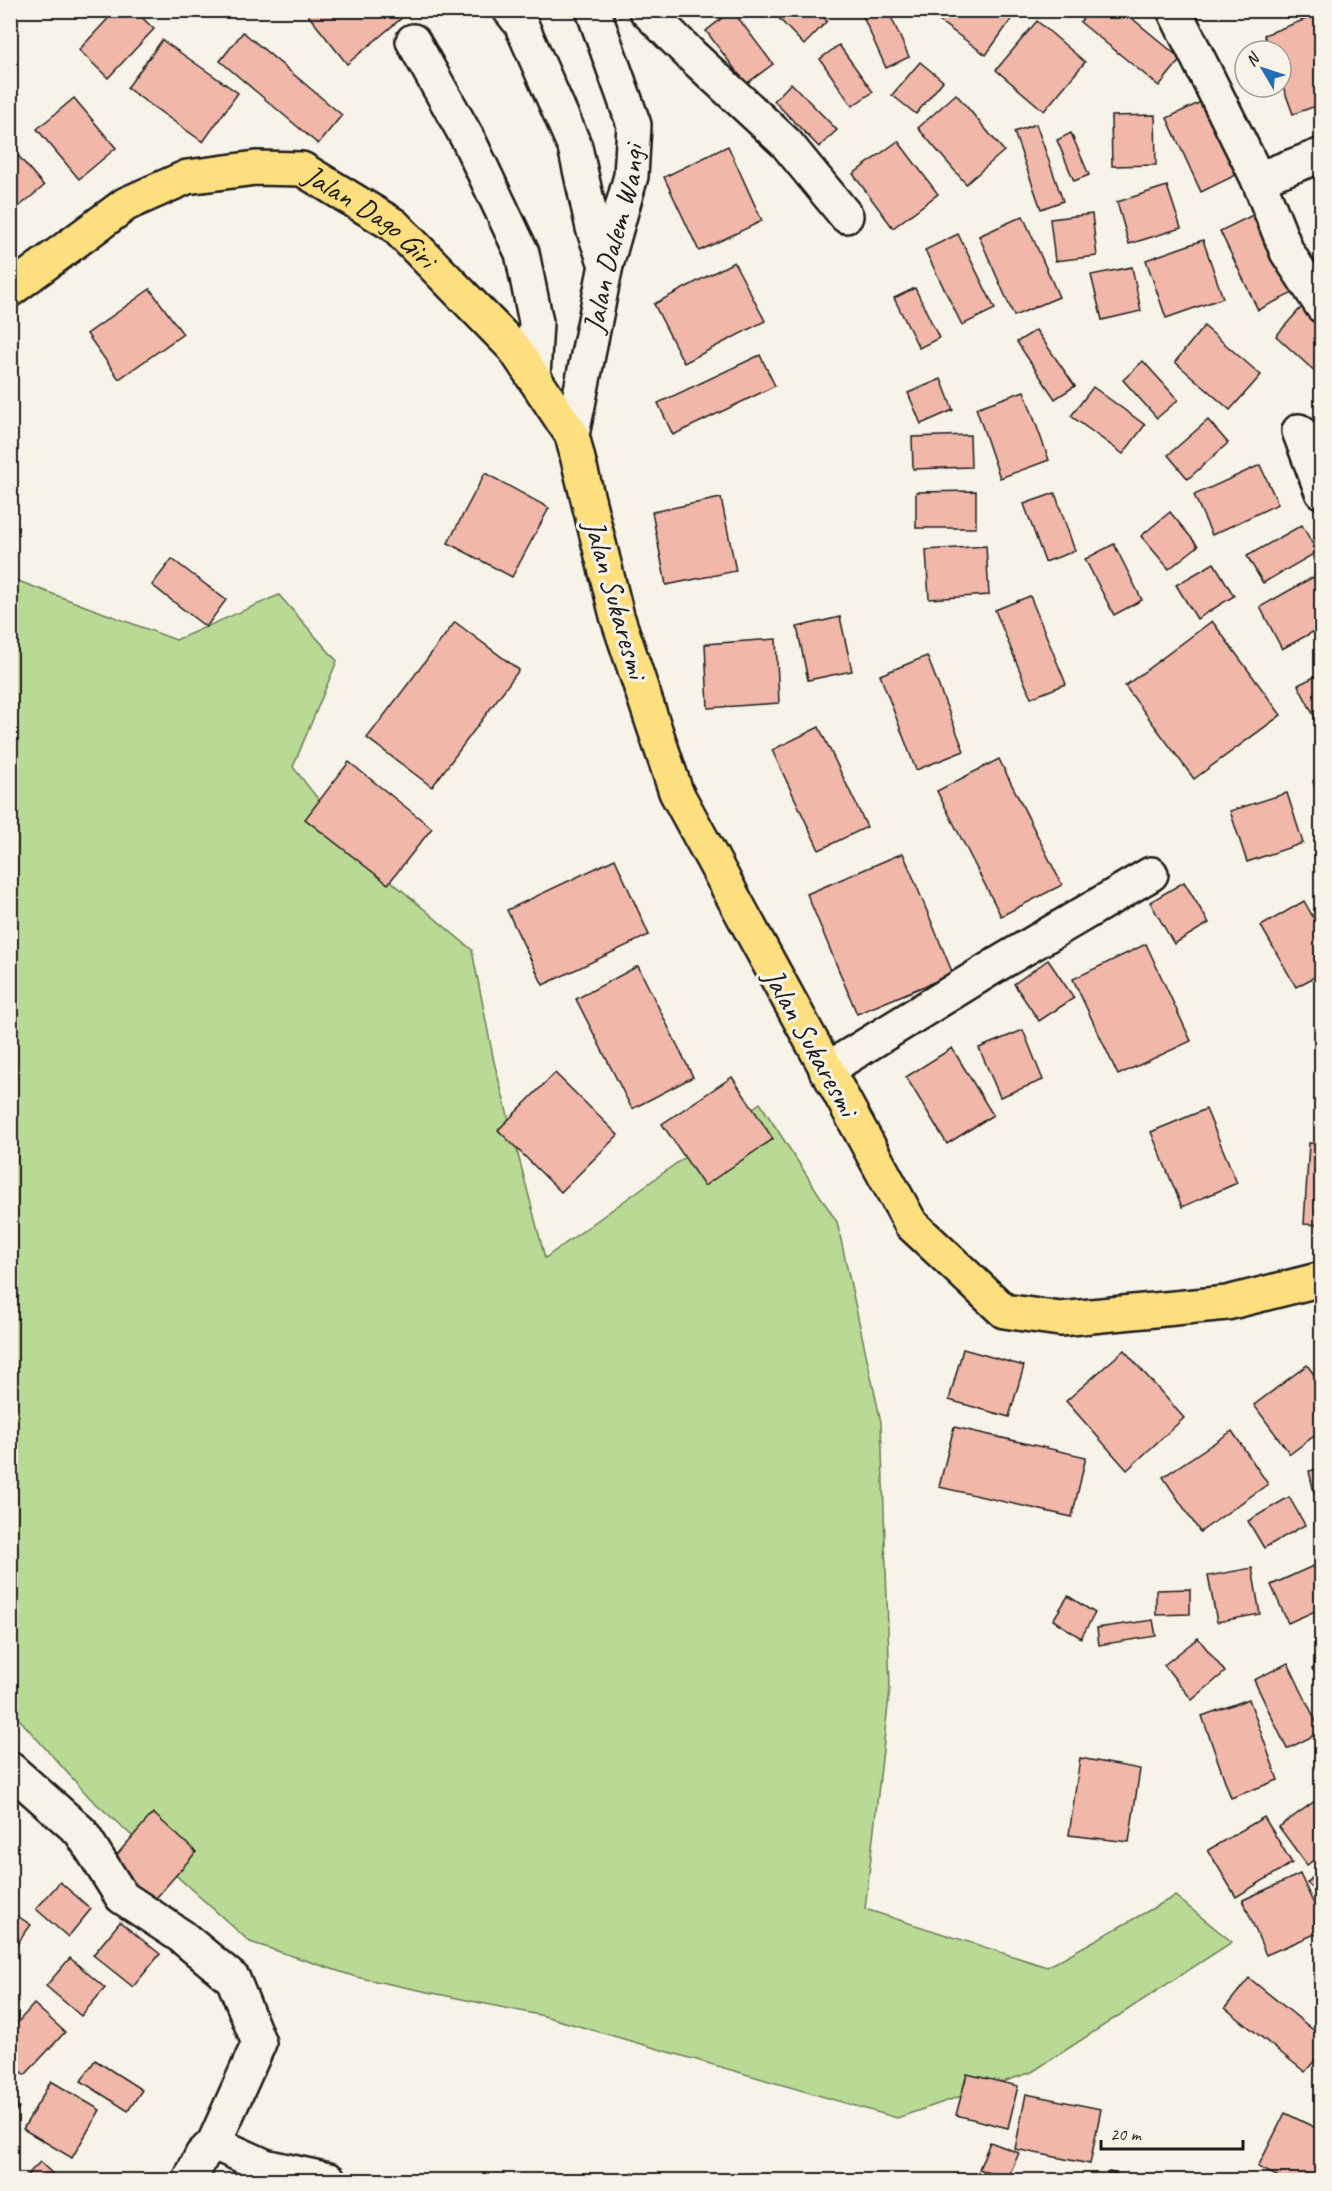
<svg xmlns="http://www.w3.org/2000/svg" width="1332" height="2191" viewBox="0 0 1332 2191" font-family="Caveat,sans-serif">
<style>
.green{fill:#b9da94;stroke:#6a7b58;stroke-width:1.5}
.building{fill:#f1b7a9;stroke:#1c1c1c;stroke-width:1.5}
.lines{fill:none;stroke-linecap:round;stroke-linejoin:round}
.minor-casing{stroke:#1c1c1c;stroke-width:38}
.major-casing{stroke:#1c1c1c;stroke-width:38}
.minor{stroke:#f7f3e8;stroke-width:33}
.major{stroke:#fedf80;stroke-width:33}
.labels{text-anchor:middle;stroke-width:6;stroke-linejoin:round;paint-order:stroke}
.street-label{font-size:30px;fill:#1c1c1c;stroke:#f7f3e8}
</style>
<rect width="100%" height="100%" fill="#f7f3e8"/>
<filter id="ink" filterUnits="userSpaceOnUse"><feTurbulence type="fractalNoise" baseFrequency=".0167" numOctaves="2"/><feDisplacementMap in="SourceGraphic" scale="12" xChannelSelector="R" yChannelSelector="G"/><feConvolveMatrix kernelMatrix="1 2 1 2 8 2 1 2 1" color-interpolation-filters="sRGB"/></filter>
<g filter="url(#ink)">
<polygon class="green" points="10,578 176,640 279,595 337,661 293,767 364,858 472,950 494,1062 545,1258 760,1103 837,1222 881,1422 890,1688 865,1909 1047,1967 1175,1896 1232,1942 1032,2072 897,2118 544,2016 356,1977 250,1942 90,1798 11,1710"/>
<g class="building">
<polygon points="116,10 134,10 154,29 108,78 79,50"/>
<polygon points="313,10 400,10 404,16 347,64 308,15"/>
<polygon points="732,10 773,64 746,84 706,31"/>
<polygon points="771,10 817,10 827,21 804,45"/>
<polygon points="860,10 888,10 909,57 886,68"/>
<polygon points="940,10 1018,10 986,55 935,18"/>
<polygon points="1090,10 1122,10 1181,59 1159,86 1080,22"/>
<polygon points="1322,13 1322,104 1293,114 1281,81 1281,51 1270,51 1264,35"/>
<polygon points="1037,21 1085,62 1044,111 996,70"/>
<polygon points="243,32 342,115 318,144 220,61"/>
<polygon points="162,40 238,93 203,142 127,88"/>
<polygon points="839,45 873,92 852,106 820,59"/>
<polygon points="920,62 943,81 916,114 892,95"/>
<polygon points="791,83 837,130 819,147 774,101"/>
<polygon points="956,94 1004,151 966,184 918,128"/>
<polygon points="74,98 116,148 79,179 37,129"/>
<polygon points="1203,101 1238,174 1201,192 1167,118"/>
<polygon points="1155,115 1156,165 1112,166 1111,116"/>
<polygon points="1036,124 1063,201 1041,209 1014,132"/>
<polygon points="1071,133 1089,175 1074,181 1057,140"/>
<polygon points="898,141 938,194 893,228 853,174"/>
<polygon points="10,146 44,186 10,214"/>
<polygon points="728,146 762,221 699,251 664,177"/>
<polygon points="1167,186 1181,228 1129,244 1117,202"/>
<polygon points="1265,209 1303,288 1258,310 1220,231"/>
<polygon points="1092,214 1097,256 1055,261 1050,219"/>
<polygon points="1023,216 1059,297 1014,316 979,236"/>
<polygon points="958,234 995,309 962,325 925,250"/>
<polygon points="1203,240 1223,298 1166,318 1146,260"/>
<polygon points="734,262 765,321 684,363 654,304"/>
<polygon points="1132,267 1141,311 1102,320 1091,275"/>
<polygon points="915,288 939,338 919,348 894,298"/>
<polygon points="150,289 183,334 119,379 87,334"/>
<polygon points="1305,303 1322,318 1322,378 1276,336"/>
<polygon points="1204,326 1261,375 1230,410 1175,362"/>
<polygon points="1036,330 1075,386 1055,399 1017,342"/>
<polygon points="760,355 775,386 673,435 658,403"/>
<polygon points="1143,361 1178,400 1157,418 1123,380"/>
<polygon points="941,379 953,410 921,424 908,393"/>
<polygon points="1093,387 1145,425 1123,454 1071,416"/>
<polygon points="1024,391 1049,460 1000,478 976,408"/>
<polygon points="1208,420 1228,443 1188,479 1168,455"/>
<polygon points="970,435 971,467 913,469 912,437"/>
<polygon points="1260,465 1278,504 1212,535 1194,495"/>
<polygon points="485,473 549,508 512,577 448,543"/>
<polygon points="976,491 976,528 916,528 916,492"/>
<polygon points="1055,493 1075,551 1045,562 1024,504"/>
<polygon points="721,498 736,571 666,585 652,512"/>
<polygon points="1170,512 1198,546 1169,569 1141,536"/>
<polygon points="1302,525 1317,552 1263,583 1247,556"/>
<polygon points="1114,544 1142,600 1114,615 1085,559"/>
<polygon points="986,546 989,595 929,599 926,550"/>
<polygon points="172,559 226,600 206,627 152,585"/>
<polygon points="1214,563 1234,596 1197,619 1176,585"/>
<polygon points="1313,577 1322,592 1322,627 1282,649 1260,607"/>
<polygon points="1030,596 1066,684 1031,698 995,610"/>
<polygon points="840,617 852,671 808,680 797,627"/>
<polygon points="1212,621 1281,715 1194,779 1125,686"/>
<polygon points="455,622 519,670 432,787 367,738"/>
<polygon points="776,639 779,703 708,708 705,644"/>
<polygon points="927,656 964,751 916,770 880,675"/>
<polygon points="1322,673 1322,731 1298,685"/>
<polygon points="819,727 867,827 819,850 772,750"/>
<polygon points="999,759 1062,885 1001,916 937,791"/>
<polygon points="349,762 432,828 388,884 305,819"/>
<polygon points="1322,779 1322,807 1313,781"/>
<polygon points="1287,793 1303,843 1247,862 1230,811"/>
<polygon points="903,853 953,974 857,1014 807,894"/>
<polygon points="615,859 649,935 543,985 507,910"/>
<polygon points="1184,882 1209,923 1174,944 1150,902"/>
<polygon points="1304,901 1322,933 1322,973 1296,987 1261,926"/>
<polygon points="1146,944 1191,1041 1118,1075 1073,979"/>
<polygon points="1048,960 1074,998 1039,1021 1014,984"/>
<polygon points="638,966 693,1077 632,1109 576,999"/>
<polygon points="1023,1030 1043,1080 1000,1097 979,1048"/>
<polygon points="952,1048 993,1115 947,1144 906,1077"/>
<polygon points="555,1073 618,1135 561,1192 498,1130"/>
<polygon points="732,1077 773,1139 704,1186 662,1124"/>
<polygon points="1206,1109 1237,1183 1182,1207 1151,1132"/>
<polygon points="1309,1143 1322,1144 1322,1225 1304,1224"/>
<polygon points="963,1349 1024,1366 1009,1417 949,1400"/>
<polygon points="1124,1350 1184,1418 1127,1470 1066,1401"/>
<polygon points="1307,1365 1322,1385 1322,1430 1290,1454 1254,1405"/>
<polygon points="954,1427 1086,1457 1072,1517 939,1487"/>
<polygon points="1232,1431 1268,1484 1200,1532 1163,1477"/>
<polygon points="1322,1468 1322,1508 1318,1509 1309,1471"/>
<polygon points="1289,1497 1305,1525 1264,1548 1248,1521"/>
<polygon points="1313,1566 1322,1584 1322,1608 1288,1623 1271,1585"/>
<polygon points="1252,1568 1260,1614 1217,1622 1208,1576"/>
<polygon points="1190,1589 1190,1614 1156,1615 1156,1590"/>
<polygon points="1068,1596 1095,1613 1081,1638 1053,1620"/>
<polygon points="1153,1620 1156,1636 1099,1645 1097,1628"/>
<polygon points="1198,1638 1225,1672 1192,1700 1164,1665"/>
<polygon points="1322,1662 1322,1682 1312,1669"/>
<polygon points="1288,1663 1321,1732 1287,1749 1254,1680"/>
<polygon points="1249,1699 1278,1780 1231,1798 1202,1716"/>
<polygon points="1080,1758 1140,1769 1129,1842 1069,1835"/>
<polygon points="1322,1796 1322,1854 1307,1865 1279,1827"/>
<polygon points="153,1813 196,1852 151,1904 108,1865"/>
<polygon points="1264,1817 1292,1863 1236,1897 1208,1850"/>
<polygon points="1322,1868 1322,1897 1307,1883"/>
<polygon points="1300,1874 1322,1922 1322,1931 1266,1955 1243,1900"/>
<polygon points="60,1882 91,1909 68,1937 36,1909"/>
<polygon points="10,1911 31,1925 10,1953"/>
<polygon points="120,1922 160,1954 133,1987 93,1955"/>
<polygon points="70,1958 105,1988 81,2016 46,1986"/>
<polygon points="1249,1978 1322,2037 1322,2052 1305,2072 1225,2008"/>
<polygon points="34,2004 65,2032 25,2075 10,2062 10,2031"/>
<polygon points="95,2060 142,2090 128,2111 81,2081"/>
<polygon points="967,2074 1018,2086 1008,2128 956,2115"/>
<polygon points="51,2081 100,2110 72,2158 23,2129"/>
<polygon points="1026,2094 1101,2109 1090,2164 1015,2149"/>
<polygon points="10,2101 19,2108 10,2117"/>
<polygon points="1285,2113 1322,2131 1322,2180 1285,2180 1258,2167"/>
<polygon points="990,2142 1019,2153 1007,2180 979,2169"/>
<polygon points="40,2162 59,2180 22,2180"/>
<polygon points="1109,2172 1140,2180 1107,2180"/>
</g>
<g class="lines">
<defs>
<g id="minor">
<polyline points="510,10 521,24 575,147 593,228 606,265"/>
<polyline points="646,10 690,54 786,143 846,216"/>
<polyline points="1174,10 1258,179 1287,252 1322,306"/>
<polyline points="413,41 469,141 522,253 536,322 533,377"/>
<polyline points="1258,179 1322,155"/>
<polyline points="1299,431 1322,492"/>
<path id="s1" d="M572,435L606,265L631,176L634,125L593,10"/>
<polyline points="826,1070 998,964 1151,874"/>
<polyline points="10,1769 81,1832 122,1897 181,1936 233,1979 259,2043 214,2143"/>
<polyline points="190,2180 202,2155 214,2143 265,2166 329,2180"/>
</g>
<g id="major">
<path id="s2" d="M10,290L126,204L187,177L256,168L302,169L394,225L514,348L572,435L617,616L676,792L911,1224L1004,1311L1060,1319L1227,1303L1322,1279"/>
</g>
</defs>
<use href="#minor" class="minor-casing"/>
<use href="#major" class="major-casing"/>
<use href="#minor" class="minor"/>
<use href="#major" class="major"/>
</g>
</g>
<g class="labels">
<g class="street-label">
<text dy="10" stroke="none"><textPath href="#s2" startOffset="410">Jalan Dago Giri</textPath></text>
<text dy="10" stroke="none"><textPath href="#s1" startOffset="201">Jalan Dalem Wangi</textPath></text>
<text transform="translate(616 599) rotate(74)" y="10">Jalan Sukaresmi</text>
<text transform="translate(811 1042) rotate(61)" y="10">Jalan Sukaresmi</text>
</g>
</g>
<rect width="1332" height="2191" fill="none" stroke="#f7f3e8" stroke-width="36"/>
<rect x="18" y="18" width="1296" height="2155" fill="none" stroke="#1c1c1c" stroke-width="2" filter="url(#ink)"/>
<g transform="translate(1263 69) rotate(309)"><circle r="28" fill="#f7f3e8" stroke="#9f9d96" stroke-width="1.5"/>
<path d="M0-4.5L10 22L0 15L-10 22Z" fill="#1f6fb2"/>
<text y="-9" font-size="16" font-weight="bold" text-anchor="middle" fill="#1c1c1c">N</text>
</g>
<path d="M1101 2140v9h142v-9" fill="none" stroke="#1c1c1c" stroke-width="3"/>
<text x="1110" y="2140" font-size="18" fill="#1c1c1c" stroke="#f7f3e8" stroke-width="4.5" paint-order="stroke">20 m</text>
</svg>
